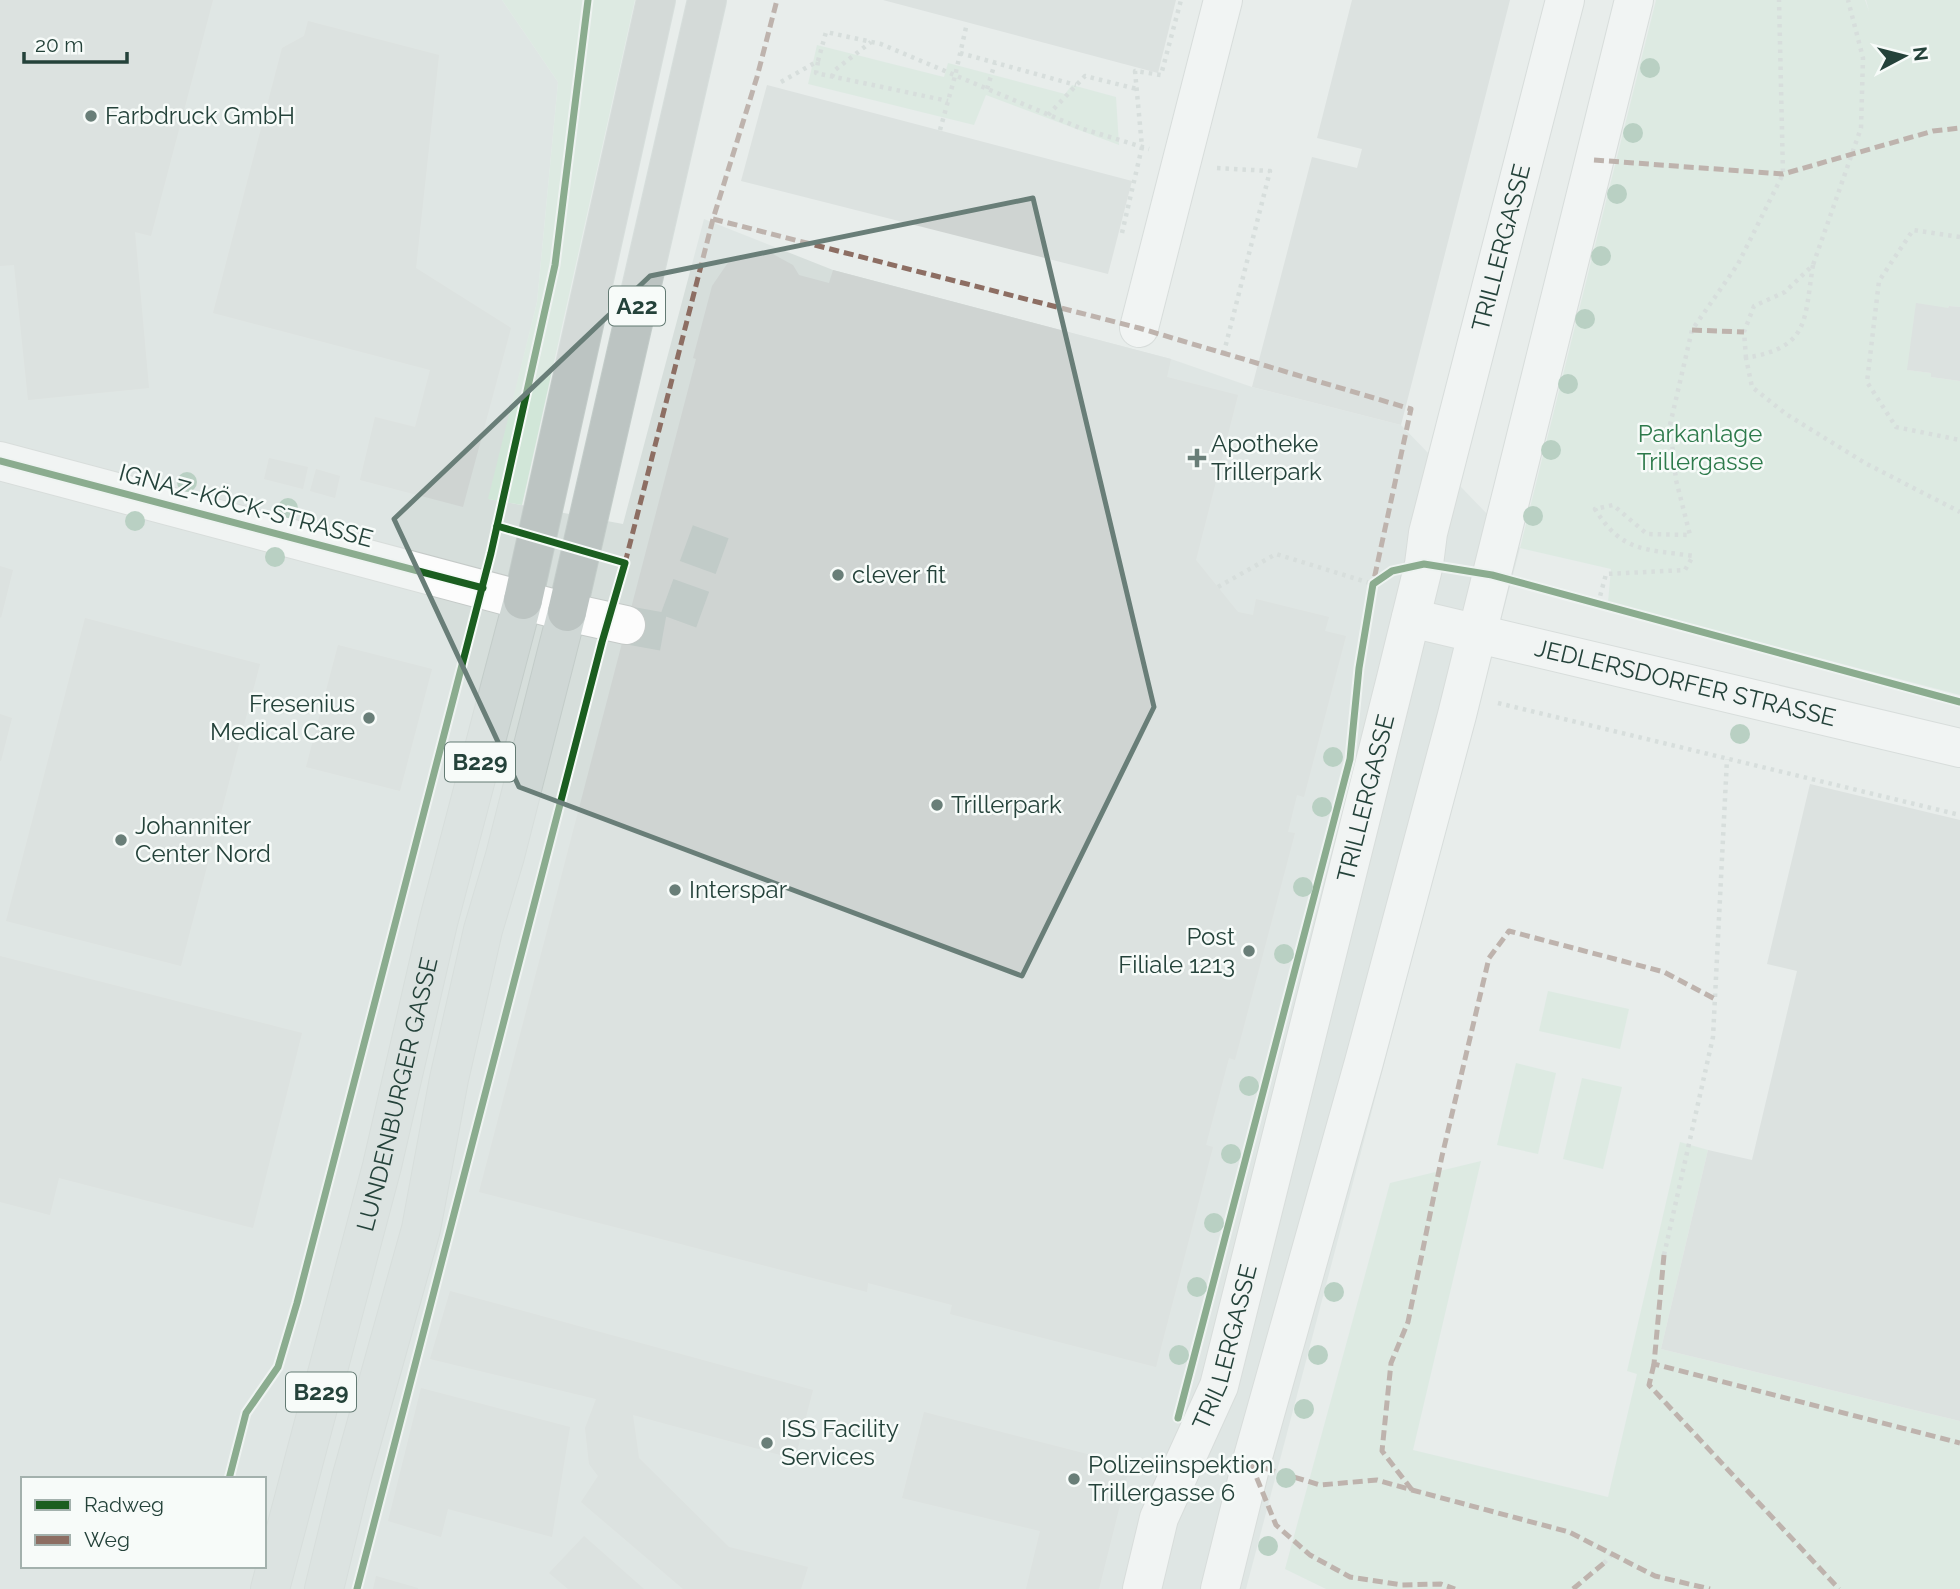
<svg xmlns="http://www.w3.org/2000/svg" width="1960" height="1589" viewBox="0 0 1960 1589" font-family="Raleway,sans-serif">
<style>
.built{fill:#d6dedb;fill-rule:evenodd}
.green{fill:#d1e6d8}
.building{fill:#cfd4d2}
.lines{fill:none;stroke-linecap:round;stroke-linejoin:round}
.minor-tunnel{stroke:#c1cbc8;stroke-width:38;stroke-dasharray:38 19;stroke-linecap:butt}
.minor-casing{stroke:#c5cac8;stroke-width:40}
.major-casing{stroke:#c3ccc9;stroke-width:40}
.highway-casing{stroke:#c3ccc9;stroke-width:40}
.path{stroke:#c3ccca;stroke-width:4.5;stroke-dasharray:3.5 5;stroke-linecap:butt}
.minor{stroke:#fcfcfc;stroke-width:38}
.major{stroke:#cfd7d5;stroke-width:38}
.highway{stroke:#bcc4c2;stroke-width:38}
.quiet{stroke:#8d6e63;stroke-width:5;stroke-dasharray:10 5;stroke-linecap:butt}
.cycleway-casing{stroke:#f7fbf9;stroke-width:11}
.cycleway{stroke:#1b5e20;stroke-width:7}
.tree{fill:#81ae93}
.marked{fill:none;stroke:#697e78;stroke-width:5;stroke-linejoin:round}
.poi-dot{fill:#697e78;stroke:#f7fbf9;stroke-width:2.5}
.labels{text-anchor:middle;stroke-width:5;stroke-linejoin:round;paint-order:stroke}
.shield{fill:#f7fbf9;stroke:#637a73;stroke-width:2}
.shield-label{font-size:23px;font-weight:bold;fill:#24423a}
.poi-label{font-size:24px;fill:#24423a;stroke:#f7fbf9;text-anchor:start}
.street-label{font-size:24px;fill:#24423a;stroke:#f7fbf9}
.park-label{font-size:24px;fill:#2d7a4b;stroke:#f7fbf9}
</style>
<rect width="100%" height="100%" fill="#e8edeb"/>
<path class="built" d="M0,0H502L558,82L537,302L489,499L623,524L704,219L833,270L1171,359L1252,387L1401,425L1520,548L1246,1589H0ZM23,1479H264V1566H23Z"/>
<g class="green">
<polygon points="502,0 635,0 522,505 488,499 537,302 558,82"/>
<polygon points="1656,0 1865,0 1869,11 1866,0 1960,0 1960,307 1949,306 1908,370 1931,373 1931,377 1960,381 1960,695 1608,602 1611,569 1520,548"/>
<polygon points="817,45 944,77 948,63 1065,94 1072,85 1116,97 1119,145 986,95 974,125 808,84"/>
<polygon points="1548,991 1629,1009 1620,1049 1539,1031"/>
<polygon points="1516,1063 1556,1073 1538,1154 1497,1145"/>
<polygon points="1582,1078 1622,1087 1603,1169 1563,1159"/>
<polygon points="1680,1142 1708,1150 1661,1349 1960,1421 1960,1589 1326,1589 1285,1569 1390,1183 1481,1161 1413,1450 1608,1497 1637,1374 1627,1371"/>
</g>
<g class="building">
<polygon points="0,0 213,0 151,236 135,232 149,388 28,400 14,265 0,266"/>
<polygon points="883,0 1176,0 1158,73"/>
<polygon points="1352,0 1510,0 1401,425 1252,387 1312,157 1357,168 1362,149 1317,138"/>
<polygon points="308,21 439,55 416,268 511,328 463,507 360,480 375,417 415,427 430,370 213,313 282,48 304,36"/>
<polygon points="767,85 1132,181 1108,274 741,181"/>
<polygon points="771,253 793,265 799,275 829,283 833,270 1171,359 1167,377 1238,395 1196,560 1238,612 1253,615 1256,599 1329,617 1325,631 1346,636 1304,797 1297,795 1288,832 1295,833 1235,1060 1229,1058 1206,1145 1213,1147 1156,1367 950,1314 952,1305 868,1283 867,1292 479,1192 696,359 693,358 712,286 727,264 741,256"/>
<polygon points="1916,303 1948,308 1949,306 1960,307 1960,381 1931,377 1931,373 1907,370"/>
<polygon points="269,458 308,467 303,489 264,479"/>
<polygon points="316,469 340,476 335,498 310,491"/>
<polygon points="0,566 13,570 1,618 0,617"/>
<polygon points="85,618 260,664 181,966 6,921"/>
<polygon points="338,645 432,669 400,791 306,767"/>
<polygon points="0,714 12,718 1,761 0,761"/>
<polygon points="1810,784 1960,820 1960,1421 1661,1349 1708,1150 1752,1160 1797,971 1767,964"/>
<polygon points="0,956 302,1033 253,1228 59,1178 50,1215 0,1202"/>
<polygon points="450,1291 813,1390 795,1459 633,1415 639,1458 729,1547 808,1567 801,1589 683,1589 581,1502 598,1476 589,1464 585,1428 596,1399 430,1359"/>
<polygon points="421,1388 570,1427 552,1537 448,1509 441,1537 388,1521"/>
<polygon points="924,1412 1130,1465 1099,1589 1026,1589 1040,1531 902,1498"/>
<polygon points="584,1536 644,1589 568,1589 549,1573"/>
<polygon points="376,1576 418,1588 418,1589 373,1589"/>
</g>
<g class="lines">
<polyline class="minor-tunnel" points="626,625 665,632 678,622 711,531"/>
<defs>
<g id="minor">
<polyline points="1139,328 1223,0"/>
<polyline points="0,461 567,612 626,625"/>
<path id="s1" d="M1411,618L1960,748"/>
<path id="s2" d="M1142,1589L1159,1518L1219,1386L1396,678L1424,564L1428,533L1565,0"/>
<polyline points="1220,1589 1251,1464 1364,1062 1457,715 1634,0"/>
</g>
<g id="major">
<path id="s3" d="M270,1589L382,1166L438,923L523,600"/>
<polyline points="324,1589 351,1479 421,1229 449,1079 483,930 505,856 567,612"/>
</g>
<g id="highway">
<polyline points="523,600 656,0"/>
<polyline points="567,612 707,0"/>
</g>
</defs>
<use href="#minor" class="minor-casing"/>
<use href="#major" class="major-casing"/>
<use href="#highway" class="highway-casing"/>
<g class="path">
<polyline points="960,53 1076,85"/>
<polyline points="818,62 816,73 948,101"/>
<polyline points="832,77 835,70 871,42"/>
<polyline points="781,82 818,61 826,32 881,44 1080,128 1149,149"/>
<polyline points="987,89 995,63"/>
<polyline points="1048,115 1085,76 1137,89"/>
<polyline points="940,130 955,76 967,23"/>
<polyline points="1217,168 1270,171 1224,352"/>
<polyline points="1122,233 1142,147 1135,71 1161,75 1181,0"/>
<polyline points="1960,237 1913,230 1879,281 1867,382 1896,427 1960,440"/>
<path d="M1813,265C1804,321 1810,347 1746,358L1752,387L1786,414L1865,463L1960,512"/>
<polyline points="1746,358 1744,332 1754,306 1785,292 1813,265 1861,128 1863,58 1848,0"/>
<polyline points="1218,587 1276,554 1373,584"/>
<path d="M1598,604L1606,574L1685,570L1693,556C1646,549 1622,553 1595,509L1613,505L1647,534L1690,535L1676,480L1670,425L1692,330L1738,264L1783,174L1779,0"/>
<polyline points="1498,703 1960,815"/>
<polyline points="1664,1255 1713,1037 1727,759"/>
<polyline points="1604,1563 1613,1553"/>
</g>
<use href="#minor" class="minor"/>
<use href="#major" class="major"/>
<use href="#highway" class="highway"/>
<g class="quiet">
<polyline points="1594,160 1783,174 1933,131 1960,128"/>
<polyline points="713,219 1139,328 1411,409 1373,584"/>
<polyline points="1692,330 1744,332"/>
<polyline points="625,563 713,219 757,77 777,0"/>
<polyline points="1664,1255 1654,1364 1960,1443"/>
<polyline points="1654,1364 1649,1385 1839,1589"/>
<polyline points="1251,1464 1320,1485 1377,1480 1412,1490 1569,1532 1655,1576 1710,1589"/>
<polyline points="1251,1464 1276,1525 1310,1555 1350,1577 1402,1585 1441,1584 1455,1589"/>
<polyline points="1412,1490 1382,1451 1391,1363 1408,1322 1442,1156 1489,958 1509,931 1664,972 1715,999"/>
<polyline points="1573,1589 1604,1563"/>
</g>
<defs>
<g id="cycleway">
<polyline points="0,461 483,588"/>
<polyline points="1178,1418 1350,759 1359,668 1373,584 1392,571 1424,564 1492,575 1960,702"/>
<polyline points="229,1479 246,1413 278,1367 297,1303 491,553 555,265 588,0"/>
<polyline points="357,1589 602,642 625,563 497,526"/>
</g>
</defs>
<use href="#cycleway" class="cycleway-casing"/>
<use href="#cycleway" class="cycleway"/>
</g>
<g class="tree">
<circle cx="1650" cy="68" r="10"/>
<circle cx="1633" cy="133" r="10"/>
<circle cx="1617" cy="194" r="10"/>
<circle cx="1601" cy="256" r="10"/>
<circle cx="1585" cy="319" r="10"/>
<circle cx="1568" cy="384" r="10"/>
<circle cx="1551" cy="450" r="10"/>
<circle cx="187" cy="482" r="10"/>
<circle cx="288" cy="508" r="10"/>
<circle cx="1533" cy="516" r="10"/>
<circle cx="135" cy="521" r="10"/>
<circle cx="275" cy="557" r="10"/>
<circle cx="1740" cy="734" r="10"/>
<circle cx="1333" cy="757" r="10"/>
<circle cx="1322" cy="807" r="10"/>
<circle cx="1303" cy="887" r="10"/>
<circle cx="1284" cy="954" r="10"/>
<circle cx="1249" cy="1086" r="10"/>
<circle cx="1231" cy="1154" r="10"/>
<circle cx="1214" cy="1223" r="10"/>
<circle cx="1197" cy="1287" r="10"/>
<circle cx="1334" cy="1292" r="10"/>
<circle cx="1179" cy="1355" r="10"/>
<circle cx="1318" cy="1355" r="10"/>
<circle cx="1304" cy="1409" r="10"/>
<circle cx="1286" cy="1478" r="10"/>
<circle cx="1268" cy="1546" r="10"/>
</g>
<path d="M0 0H1960V1589H0ZM1033,198L1154,707L1022,976L519,787L394,519L650,276Z" fill="#e8edeb" fill-opacity=".55" fill-rule="evenodd"/>
<path class="marked" d="M1033,198L1154,707L1022,976L519,787L394,519L650,276Z"/>
<g class="poi-dot">
<circle cx="91" cy="116" r="7"/>
<path d="M1193.5 447.5h7v7h7v7h-7v7h-7v-7h-7v-7h7z"/>
<circle cx="838" cy="575" r="7"/>
<circle cx="369" cy="718" r="7"/>
<circle cx="937" cy="805" r="7"/>
<circle cx="121" cy="840" r="7"/>
<circle cx="675" cy="890" r="7"/>
<circle cx="1249" cy="951" r="7"/>
<circle cx="767" cy="1443" r="7"/>
<circle cx="1074" cy="1479" r="7"/>
</g>
<g class="labels">
<g class="shield">
<rect x="609" y="286.5" width="56" height="39" rx="5"/>
<rect x="445" y="742.5" width="70" height="39" rx="5"/>
<rect x="286" y="1372.5" width="70" height="39" rx="5"/>
</g>
<g class="shield-label">
<text x="637" y="314">A22</text>
<text x="480" y="770">B229</text>
<text x="321" y="1400">B229</text>
</g>
<g class="poi-label">
<text x="105" y="124">Farbdruck GmbH</text>
<text x="1211" y="452">Apotheke<tspan x="1211" dy="28">Trillerpark</tspan></text>
<text x="852" y="583">clever fit</text>
<text x="355" y="712" text-anchor="end">Fresenius<tspan x="355" dy="28">Medical Care</tspan></text>
<text x="951" y="813">Trillerpark</text>
<text x="135" y="834">Johanniter<tspan x="135" dy="28">Center Nord</tspan></text>
<text x="689" y="898">Interspar</text>
<text x="1235" y="945" text-anchor="end">Post<tspan x="1235" dy="28">Filiale 1213</tspan></text>
<text x="781" y="1437">ISS Facility<tspan x="781" dy="28">Services</tspan></text>
<text x="1088" y="1473">Polizeiinspektion<tspan x="1088" dy="28">Trillergasse 6</tspan></text>
</g>
<g class="street-label">
<text dy="8" stroke="none"><textPath href="#s2" startOffset="1391">TRILLERGASSE</textPath></text>
<text transform="translate(246 506) rotate(15)" y="8">IGNAZ-KÖCK-STRASSE</text>
<text dy="8" stroke="none"><textPath href="#s1" startOffset="282">JEDLERSDORFER STRASSE</textPath></text>
<text dy="8" stroke="none"><textPath href="#s2" startOffset="824">TRILLERGASSE</textPath></text>
<text dy="8" stroke="none"><textPath href="#s3" startOffset="511">LUNDENBURGER GASSE</textPath></text>
<text dy="8" stroke="none"><textPath href="#s2" startOffset="257">TRILLERGASSE</textPath></text>
</g>
<g class="park-label">
<text x="1700" y="442">Parkanlage<tspan x="1700" dy="28">Trillergasse</tspan></text>
</g>
</g>
<rect x="21" y="1477" width="245" height="91" fill="#f7fbf9" stroke="#a3b1ad" stroke-width="2"/>
<rect x="35" y="1500" width="35" height="10" fill="#1b5e20" stroke="#a3b1ad" stroke-width="2"/>
<text x="84" y="1512" font-size="21" fill="#24423a">Radweg</text>
<rect x="35" y="1535" width="35" height="10" fill="#8d6e63" stroke="#a3b1ad" stroke-width="2"/>
<text x="84" y="1547" font-size="21" fill="#24423a">Weg</text>
<g transform="translate(1904 56) rotate(83)" stroke="#f7fbf9" stroke-width="5" paint-order="stroke">
<path d="M0-5L12 26L0 18L-12 26Z" fill="#24423a"/>
<text y="-10" font-size="19" font-weight="bold" text-anchor="middle" fill="#24423a">N</text>
</g>
<path d="M24 52v10h103v-10" fill="none" stroke="#24423a" stroke-width="3.5"/>
<text x="35" y="52" font-size="21" fill="#24423a" stroke="#f7fbf9" stroke-width="5" paint-order="stroke">20 m</text>
</svg>
